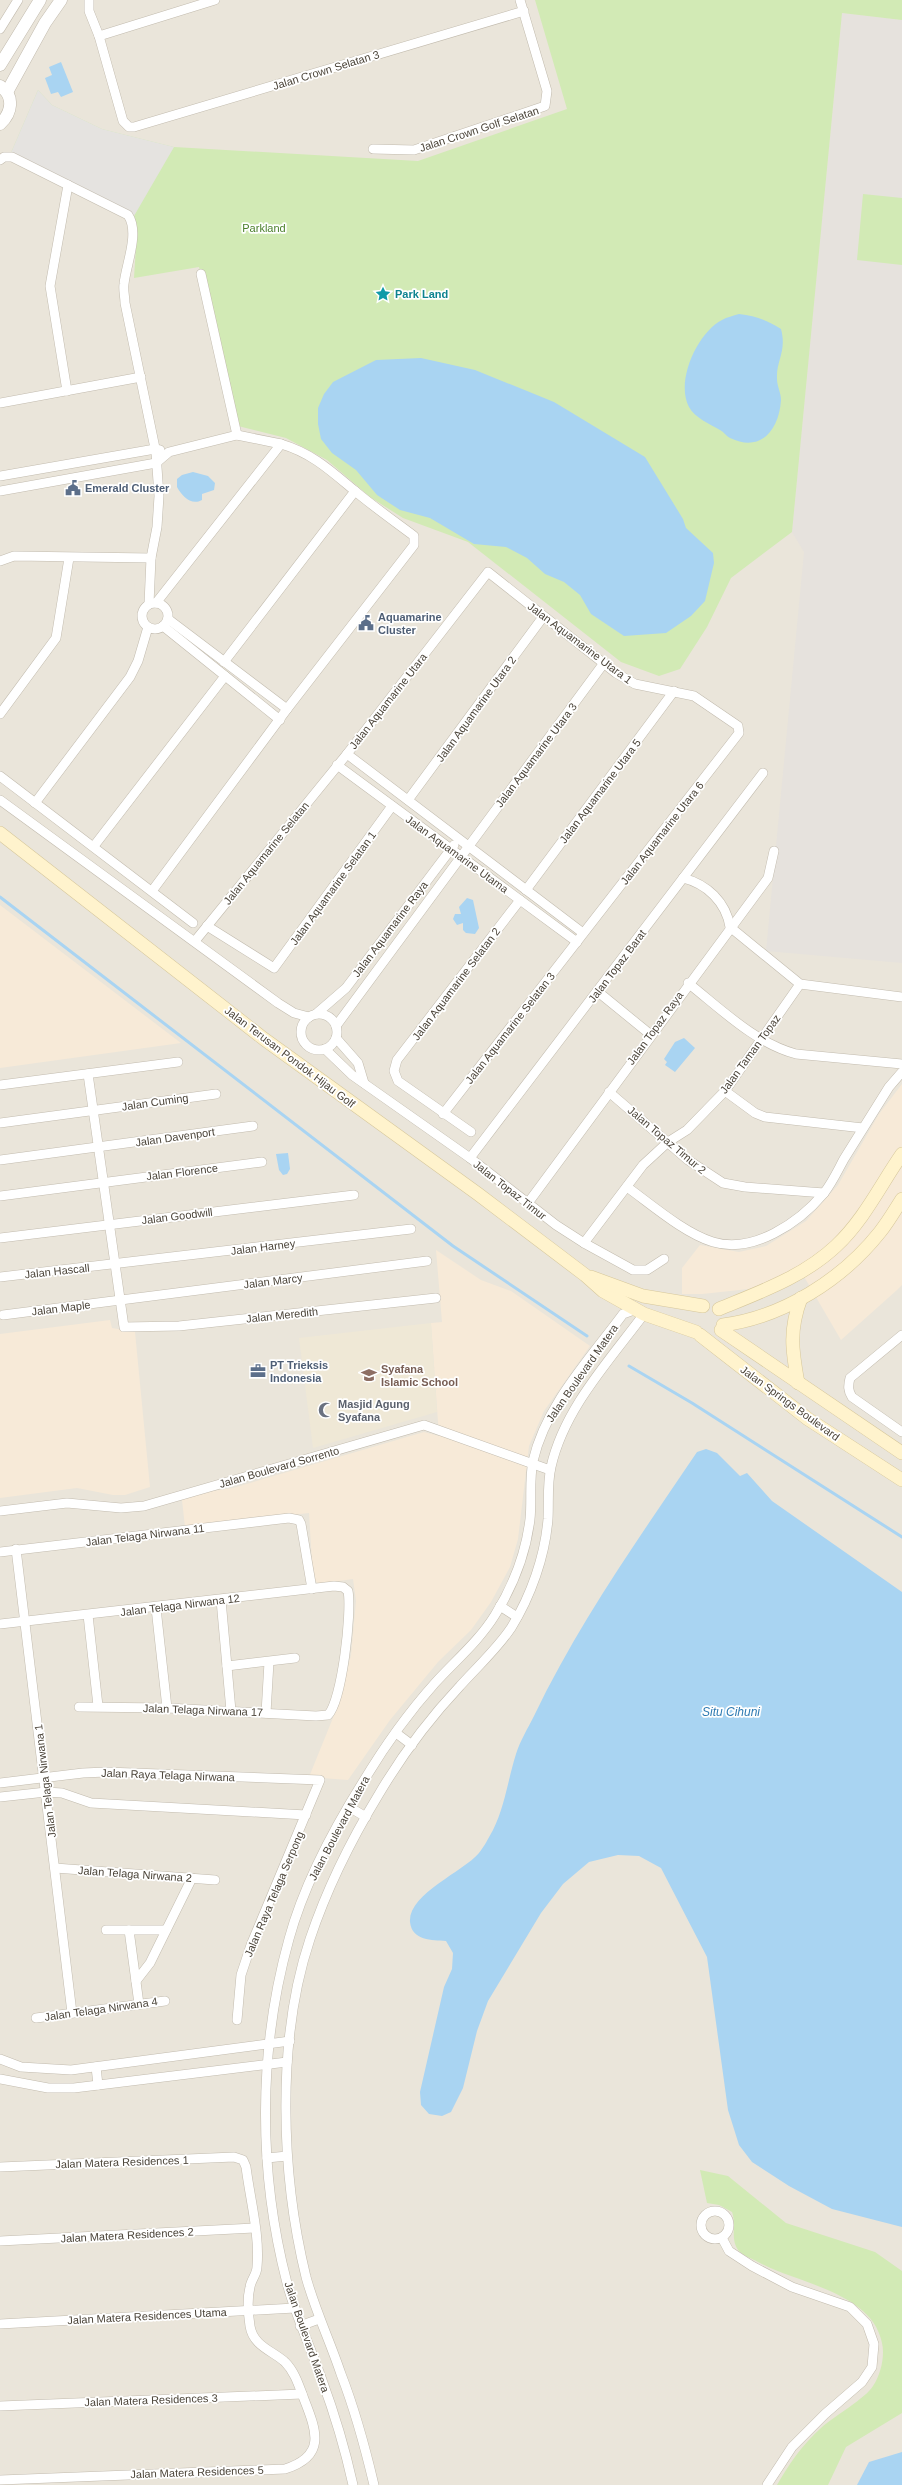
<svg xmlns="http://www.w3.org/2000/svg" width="902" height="2485" viewBox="0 0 902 2485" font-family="Arial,sans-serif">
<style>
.residential{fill:#eae5da}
.commercial{fill:#f7ead8}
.industrial{fill:#e6e2dd}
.education{fill:#efe8d6}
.green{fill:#d2eab5}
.parking{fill:#e5e3e0}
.water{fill:#a9d4f2}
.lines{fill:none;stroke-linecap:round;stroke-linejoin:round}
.stream{stroke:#a9d4f2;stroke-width:3}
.minor-casing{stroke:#c2bbae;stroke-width:10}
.tertiary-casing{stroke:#c2bbae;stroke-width:13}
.secondary-casing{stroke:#d6c79b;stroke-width:14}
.minor{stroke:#fff;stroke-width:9}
.tertiary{stroke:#fff;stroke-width:12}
.secondary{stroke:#fff3cd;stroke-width:13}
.labels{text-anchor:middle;stroke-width:3.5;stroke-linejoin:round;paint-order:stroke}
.street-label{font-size:11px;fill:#4b4439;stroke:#fff}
.park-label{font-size:11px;fill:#4a7f2a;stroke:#fff}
.culture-label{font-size:11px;font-weight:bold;fill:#0d838f;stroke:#fff;text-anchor:start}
.service-label{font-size:11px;font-weight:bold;fill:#4e5e75;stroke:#fff;text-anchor:start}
.education-label{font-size:11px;font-weight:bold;fill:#785e54;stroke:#fff;text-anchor:start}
.worship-label{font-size:11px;font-weight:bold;fill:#5b616d;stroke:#fff;text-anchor:start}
.water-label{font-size:12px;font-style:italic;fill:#2e7ab2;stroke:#fff}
</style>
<rect width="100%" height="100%" fill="#f6f3ec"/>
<rect class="residential" x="0" y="0" width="902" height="2485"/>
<g class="commercial">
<polygon points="0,905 181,1043 0,1068"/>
<polygon points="902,1084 902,1285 897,1290 841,1340 799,1268 749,1289 702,1294 682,1294 682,1268 700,1245 739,1252 766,1246 806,1221 838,1185 879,1114"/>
<polygon points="436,1250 481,1280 511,1291 590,1346 544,1411 529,1446 518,1539 510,1567 491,1602 471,1630 438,1662 390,1720 348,1780 309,1777 339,1703 351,1655 356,1601 353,1579 319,1584 313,1579 309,1513 185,1527 182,1500 199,1493 233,1488 424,1432 439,1436 431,1323 442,1322"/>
<polygon points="110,1320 112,1328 135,1332 150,1487 125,1495 113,1495 77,1488 0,1498 0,1334"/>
</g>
<polygon class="industrial" points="842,13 902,20 902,963 766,951 804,552 792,532"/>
<polygon class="education" points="431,1323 437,1412 313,1448 299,1338"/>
<g class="green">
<polygon points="535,0 902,0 902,20 842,13 792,532 731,578 707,627 680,669 659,676 621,662 468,542 403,518 370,497 327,460 286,438 234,425 199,267 134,278 137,229 134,216 10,155 38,90 52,105 102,129 174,147 418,161 567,109"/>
<polygon points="863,194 902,198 902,265 857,260"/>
<path d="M700,2170L728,2176L786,2223L875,2252L902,2271V2413L846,2447L828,2485H777C789,2464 802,2445 821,2428C833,2417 866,2398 873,2386C881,2374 885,2356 882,2343C872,2292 798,2284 758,2262C753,2259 744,2256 740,2252C729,2241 737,2225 732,2212L719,2205L707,2203Z"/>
</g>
<polygon class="parking" points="38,90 52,105 102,129 174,147 134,216 10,155"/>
<g class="water">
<polygon points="61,62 73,92 61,97 58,92 51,94 45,78 52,75 49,67"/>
<path d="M739,314C756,316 767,320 781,329C787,352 776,360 777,379C777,386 781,393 781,400C779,430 761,453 730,438C726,436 724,432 720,430C710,424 695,418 689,407C675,381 698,332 722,320C727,317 733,316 739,314Z"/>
<polygon points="421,358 475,370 554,402 645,457 683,519 686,528 713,553 714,563 705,601 691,616 666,633 624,636 591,614 580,595 564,582 545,574 527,558 506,547 474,544 430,518 400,510 377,495 356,470 332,453 321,439 318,424 318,408 324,394 333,382 376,360"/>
<path d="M193,472L208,476L215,483L214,490L202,494V500C191,506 182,496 177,487V479L182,475Z"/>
<polygon points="467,898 473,900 479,928 475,934 466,933 463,930 463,923 457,925 453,919 455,914 461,914 459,907"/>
<polygon points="684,1038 695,1048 675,1072 665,1065 667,1062 664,1059 675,1042"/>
<polygon points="288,1153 290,1169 287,1174 283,1175 279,1170 276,1154"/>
<path d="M706,1449L717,1453L740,1476L747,1473L772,1501L902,1592V2227L832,2209L789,2186L752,2162L739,2145L728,2110L707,1957L661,1868L639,1856L618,1855L589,1862L563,1884L541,1913L488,2001L477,2031L463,2088L451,2112L442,2116L429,2114L421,2105L420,2092L444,1987L452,1969L453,1953L446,1941C432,1940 412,1941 410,1922C408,1894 463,1872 479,1853C484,1847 489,1837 493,1830C505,1806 508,1779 516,1754C520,1741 528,1728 534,1716C579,1622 639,1538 697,1452Z"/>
<polygon points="902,2452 902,2485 857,2485 869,2462"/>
</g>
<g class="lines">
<g class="stream">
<polyline points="0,897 453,1246 587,1336"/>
<polyline points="629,1366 692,1403 902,1537"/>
</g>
<defs>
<g id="minor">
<polyline points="89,0 89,11 99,36 123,121 129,127 134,127 524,11"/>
<polyline points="0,29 18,0"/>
<polyline points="99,36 215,0"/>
<polyline points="373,149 414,150 545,106 547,91 520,0"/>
<path d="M0,160L4,157H12L128,215C140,233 126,264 124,284C123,290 125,297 125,303L156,453L159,496L157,527L151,558L149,604"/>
<polyline points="201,274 237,435"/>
<polyline points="67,391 50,286 68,185"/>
<polyline points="0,403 141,377"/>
<polyline points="0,476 155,449 160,450"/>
<polyline points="0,491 156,463 169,452 237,435 281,444"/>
<polyline points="0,561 14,556 151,558"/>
<circle cx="155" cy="616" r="13"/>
<polyline points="168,619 287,709"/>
<polyline points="163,626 280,720"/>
<polyline points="224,662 355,491"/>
<polyline points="0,714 56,638 69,558"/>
<polyline points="347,754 583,933"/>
<polyline points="337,765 577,942"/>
<polyline points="0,776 193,923"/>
<polyline points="0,800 278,1003 294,1013 309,1017"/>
<polyline points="408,800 543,617"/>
<polyline points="35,803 130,677 138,661 148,627"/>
<polyline points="94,846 225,676"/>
<path d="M683,878C707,884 726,902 730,927L800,984L902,997"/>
<polyline points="526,890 674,691"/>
<path d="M152,891L287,709L414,545V536C394,521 374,507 355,491C331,471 312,453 281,444L156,603"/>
<polyline points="207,926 274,968 392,806"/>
<polyline points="195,941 347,754 488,572 616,673 635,684 694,696 738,726 739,733 443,1114"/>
<path d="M688,983C721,1009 755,1043 796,1054L902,1064"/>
<polyline points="597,991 651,1035"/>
<polyline points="316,1014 346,988 454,845"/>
<circle cx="319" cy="1032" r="18"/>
<polyline points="336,1026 604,663"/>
<polyline points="336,1038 358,1063 364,1083"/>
<polyline points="325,1049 352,1075 470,1158 556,1225 584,1243 633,1270 647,1270 664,1259"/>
<polyline points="88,1074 124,1327 179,1326 436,1298"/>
<polyline points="0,1085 178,1062"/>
<polyline points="725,1091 755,1113 765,1117 863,1128"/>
<polyline points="609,1092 688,1160 723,1183 745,1187 824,1193"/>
<polyline points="0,1123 216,1094"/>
<polyline points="471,1132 398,1081 394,1071 397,1060 520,900"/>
<polyline points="470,1158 763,773"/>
<polyline points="0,1160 253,1126"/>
<path d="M627,1187C652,1205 684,1233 713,1242C753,1254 799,1223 824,1193C832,1183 838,1170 844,1159C859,1135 874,1111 889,1087L902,1072"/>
<polyline points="0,1196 262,1162"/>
<polyline points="528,1203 768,878 774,851"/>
<polyline points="0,1238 354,1195"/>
<polyline points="584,1243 643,1165 668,1142 687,1130 725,1091 800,984"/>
<polyline points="0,1277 411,1229"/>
<polyline points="3,1315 427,1261"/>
<path d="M902,1335L850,1378C848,1386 848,1391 852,1397L902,1432"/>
<polyline points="0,1511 67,1503 121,1508 144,1506 424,1425 550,1470"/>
<polyline points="16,1549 72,2013"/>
<polyline points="0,1552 289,1518 299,1520 301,1524 312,1589"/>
<polyline points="221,1600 231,1711"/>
<polyline points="500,1606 517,1617"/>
<polyline points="156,1608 167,1708"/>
<polyline points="88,1615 98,1706"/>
<path d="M0,1624L334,1586L343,1587L348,1591C352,1612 342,1701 328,1715L316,1716L167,1708L79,1707"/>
<polyline points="227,1666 295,1658"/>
<polyline points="266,1713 269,1662"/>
<polyline points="396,1733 412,1745"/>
<polyline points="0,1783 83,1773 106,1772 320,1780 251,1945 241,1975 237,2020"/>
<polyline points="0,1797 46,1792 62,1793 91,1803 306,1815"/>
<polyline points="349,1807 366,1817"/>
<polyline points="55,1868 215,1880"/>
<polyline points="106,1930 166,1930"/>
<polyline points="129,1930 139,2004"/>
<polyline points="136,1981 150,1963 192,1878"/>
<polyline points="36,2018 165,2001"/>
<polyline points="0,2059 21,2067 71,2070 290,2041"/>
<polyline points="96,2067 98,2085"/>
<polyline points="0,2079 48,2088 74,2088 287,2062"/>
<polyline points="267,2158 287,2156"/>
<path d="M0,2167L234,2157L243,2160L246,2167C250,2199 260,2235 257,2267C257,2274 251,2280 250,2287C247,2299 248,2313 250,2326C253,2346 273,2351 285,2362C295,2372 299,2386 304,2399C317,2432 326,2456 285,2469L0,2480"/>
<circle cx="715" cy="2225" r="14"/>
<polyline points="722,2238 729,2251 752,2266 792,2287 850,2307 867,2324 874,2344 872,2367 862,2382 825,2414 792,2447 767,2485"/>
<polyline points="0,2241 254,2228"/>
<polyline points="0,2324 295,2308"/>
<polyline points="300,2326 319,2319"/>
<polyline points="0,2406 302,2394"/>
<path d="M353,2485C345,2449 335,2415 322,2380C311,2348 296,2317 287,2283C258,2172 258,2050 289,1939C304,1884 333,1830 363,1782C384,1747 408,1713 435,1683C455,1661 479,1641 495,1615C513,1586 526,1553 530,1519C532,1501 529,1480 533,1461C546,1405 589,1360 623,1314L634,1310"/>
<path d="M374,2485C365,2447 355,2410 341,2374C330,2341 315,2310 306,2277C281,2175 276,2040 310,1939C327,1888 351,1840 379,1794C402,1755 430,1718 460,1686C477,1667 497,1649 511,1628C531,1596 545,1556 548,1519C549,1502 547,1484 551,1467C564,1409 609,1361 644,1314"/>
</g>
<g id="tertiary">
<polyline points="0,65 40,0"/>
<path d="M0,86C15,96 12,113 0,124"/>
<polyline points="7,92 45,23 61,0"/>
</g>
<g id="secondary">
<polyline points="0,833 264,1039 478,1194 585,1275 603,1291 644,1314 696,1332"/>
<polyline points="591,1277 643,1296 703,1306"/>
<path d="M719,1309C760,1292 803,1277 836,1246C864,1220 881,1184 902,1154"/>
<path d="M723,1325C783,1317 842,1280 880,1232C888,1222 895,1210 902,1199"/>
<polyline points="721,1330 902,1453"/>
<polyline points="700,1335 808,1419 902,1480"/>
<path d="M798,1383C792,1350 789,1330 801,1298"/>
</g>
</defs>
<use href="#minor" class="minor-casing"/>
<use href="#tertiary" class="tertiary-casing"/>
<use href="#secondary" class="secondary-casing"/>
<use href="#minor" class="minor"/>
<use href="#tertiary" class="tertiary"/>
<use href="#secondary" class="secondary"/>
</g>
<defs>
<symbol id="sight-bare" viewBox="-9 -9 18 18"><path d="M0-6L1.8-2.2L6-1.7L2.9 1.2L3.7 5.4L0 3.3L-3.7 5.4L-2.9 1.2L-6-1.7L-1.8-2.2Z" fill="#0f9aa8" stroke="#fff" stroke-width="2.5" paint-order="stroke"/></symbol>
<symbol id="civic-bare" viewBox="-9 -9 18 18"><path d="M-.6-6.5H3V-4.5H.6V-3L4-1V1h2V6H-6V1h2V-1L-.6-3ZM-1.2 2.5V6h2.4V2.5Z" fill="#5c6f8a" stroke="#fff" stroke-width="2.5" paint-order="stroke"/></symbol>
<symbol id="office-bare" viewBox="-9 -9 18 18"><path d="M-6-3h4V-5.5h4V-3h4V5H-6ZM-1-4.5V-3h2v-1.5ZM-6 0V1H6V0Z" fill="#5c6f8a" stroke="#fff" stroke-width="2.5" paint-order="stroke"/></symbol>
<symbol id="school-bare" viewBox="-9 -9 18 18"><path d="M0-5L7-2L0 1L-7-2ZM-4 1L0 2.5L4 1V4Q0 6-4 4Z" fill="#8d6e63" stroke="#fff" stroke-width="2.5" paint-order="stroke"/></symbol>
<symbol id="mosque-bare" viewBox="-9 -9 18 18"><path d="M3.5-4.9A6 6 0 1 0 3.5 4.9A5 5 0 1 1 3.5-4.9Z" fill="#6b7280" stroke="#fff" stroke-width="2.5" paint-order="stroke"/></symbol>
</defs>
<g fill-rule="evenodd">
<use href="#sight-bare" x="372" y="283" width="22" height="22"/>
<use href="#civic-bare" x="62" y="477" width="22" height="22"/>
<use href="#civic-bare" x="355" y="612" width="22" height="22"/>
<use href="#office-bare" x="247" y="1360" width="22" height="22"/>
<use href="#school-bare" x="358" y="1364" width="22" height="22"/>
<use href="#mosque-bare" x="315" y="1399" width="22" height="22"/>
</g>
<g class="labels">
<g class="street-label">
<text transform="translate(326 70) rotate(-17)" y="4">Jalan Crown Selatan 3</text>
<text transform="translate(479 129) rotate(-18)" y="4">Jalan Crown Golf Selatan</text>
<text transform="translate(580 643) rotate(37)" y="4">Jalan Aquamarine Utara 1</text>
<text transform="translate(388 701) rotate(-52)" y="4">Jalan Aquamarine Utara</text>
<text transform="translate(476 709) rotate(-54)" y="4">Jalan Aquamarine Utara 2</text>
<text transform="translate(536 755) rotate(-53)" y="4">Jalan Aquamarine Utara 3</text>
<text transform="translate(600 791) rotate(-53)" y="4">Jalan Aquamarine Utara 5</text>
<text transform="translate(662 833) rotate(-52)" y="4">Jalan Aquamarine Utara 6</text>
<text transform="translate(266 853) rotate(-51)" y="4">Jalan Aquamarine Selatan</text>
<text transform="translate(457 854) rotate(36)" y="4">Jalan Aquamarine Utama</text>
<text transform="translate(333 888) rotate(-54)" y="4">Jalan Aquamarine Selatan 1</text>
<text transform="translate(390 929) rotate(-53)" y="4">Jalan Aquamarine Raya</text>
<text transform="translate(617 966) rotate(-53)" y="4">Jalan Topaz Barat</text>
<text transform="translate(456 984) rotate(-53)" y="4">Jalan Aquamarine Selatan 2</text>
<text transform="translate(510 1028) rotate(-52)" y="4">Jalan Aquamarine Selatan 3</text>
<text transform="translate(655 1028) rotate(-54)" y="4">Jalan Topaz Raya</text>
<text transform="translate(750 1054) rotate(-54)" y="4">Jalan Taman Topaz</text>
<text transform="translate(290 1057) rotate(37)" y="4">Jalan Terusan Pondok Hijau Golf</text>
<text transform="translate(155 1102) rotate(-8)" y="4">Jalan Cuming</text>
<text transform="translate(175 1137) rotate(-8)" y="4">Jalan Davenport</text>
<text transform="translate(667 1140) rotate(40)" y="4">Jalan Topaz Timur 2</text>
<text transform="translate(182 1172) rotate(-7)" y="4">Jalan Florence</text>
<text transform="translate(510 1190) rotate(38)" y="4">Jalan Topaz Timur</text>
<text transform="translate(177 1216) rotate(-7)" y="4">Jalan Goodwill</text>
<text transform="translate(263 1247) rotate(-7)" y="4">Jalan Harney</text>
<text transform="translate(57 1271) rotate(-6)" y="4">Jalan Hascall</text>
<text transform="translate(273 1281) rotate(-7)" y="4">Jalan Marcy</text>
<text transform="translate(61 1308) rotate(-7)" y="4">Jalan Maple</text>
<text transform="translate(282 1315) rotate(-6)" y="4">Jalan Meredith</text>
<text transform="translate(582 1373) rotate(-55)" y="4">Jalan Boulevard Matera</text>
<text transform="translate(790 1403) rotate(36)" y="4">Jalan Springs Boulevard</text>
<text transform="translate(279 1467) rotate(-16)" y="4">Jalan Boulevard Sorrento</text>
<text transform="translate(145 1535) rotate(-7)" y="4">Jalan Telaga Nirwana 11</text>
<text transform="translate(180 1605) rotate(-7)" y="4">Jalan Telaga Nirwana 12</text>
<text transform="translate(203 1710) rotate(2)" y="4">Jalan Telaga Nirwana 17</text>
<text transform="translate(168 1775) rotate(2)" y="4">Jalan Raya Telaga Nirwana</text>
<text transform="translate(45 1781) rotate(-97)" y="4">Jalan Telaga Nirwana 1</text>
<text transform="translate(339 1828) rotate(-62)" y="4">Jalan Boulevard Matera</text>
<text transform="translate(135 1874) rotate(4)" y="4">Jalan Telaga Nirwana 2</text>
<text transform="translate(274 1894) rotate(-67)" y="4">Jalan Raya Telaga Serpong</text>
<text transform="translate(101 2009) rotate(-8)" y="4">Jalan Telaga Nirwana 4</text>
<text transform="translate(122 2162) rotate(-2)" y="4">Jalan Matera Residences 1</text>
<text transform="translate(127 2235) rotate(-3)" y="4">Jalan Matera Residences 2</text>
<text transform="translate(147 2316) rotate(-3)" y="4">Jalan Matera Residences Utama</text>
<text transform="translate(307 2337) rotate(71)" y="4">Jalan Boulevard Matera</text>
<text transform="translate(151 2400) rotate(-2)" y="4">Jalan Matera Residences 3</text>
<text transform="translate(197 2472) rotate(-2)" y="4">Jalan Matera Residences 5</text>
</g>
<g class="park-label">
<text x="264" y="232">Parkland</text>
</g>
<g class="culture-label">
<text x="395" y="298">Park Land</text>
</g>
<g class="service-label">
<text x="85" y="492">Emerald Cluster</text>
<text x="378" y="621">Aquamarine<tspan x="378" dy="13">Cluster</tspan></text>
<text x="270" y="1369">PT Trieksis<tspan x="270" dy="13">Indonesia</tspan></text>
</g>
<g class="education-label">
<text x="381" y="1373">Syafana<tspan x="381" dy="13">Islamic School</tspan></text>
</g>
<g class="worship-label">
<text x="338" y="1408">Masjid Agung<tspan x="338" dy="13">Syafana</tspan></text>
</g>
<g class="water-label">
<text x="731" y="1716">Situ Cihuni</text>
</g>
</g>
</svg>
